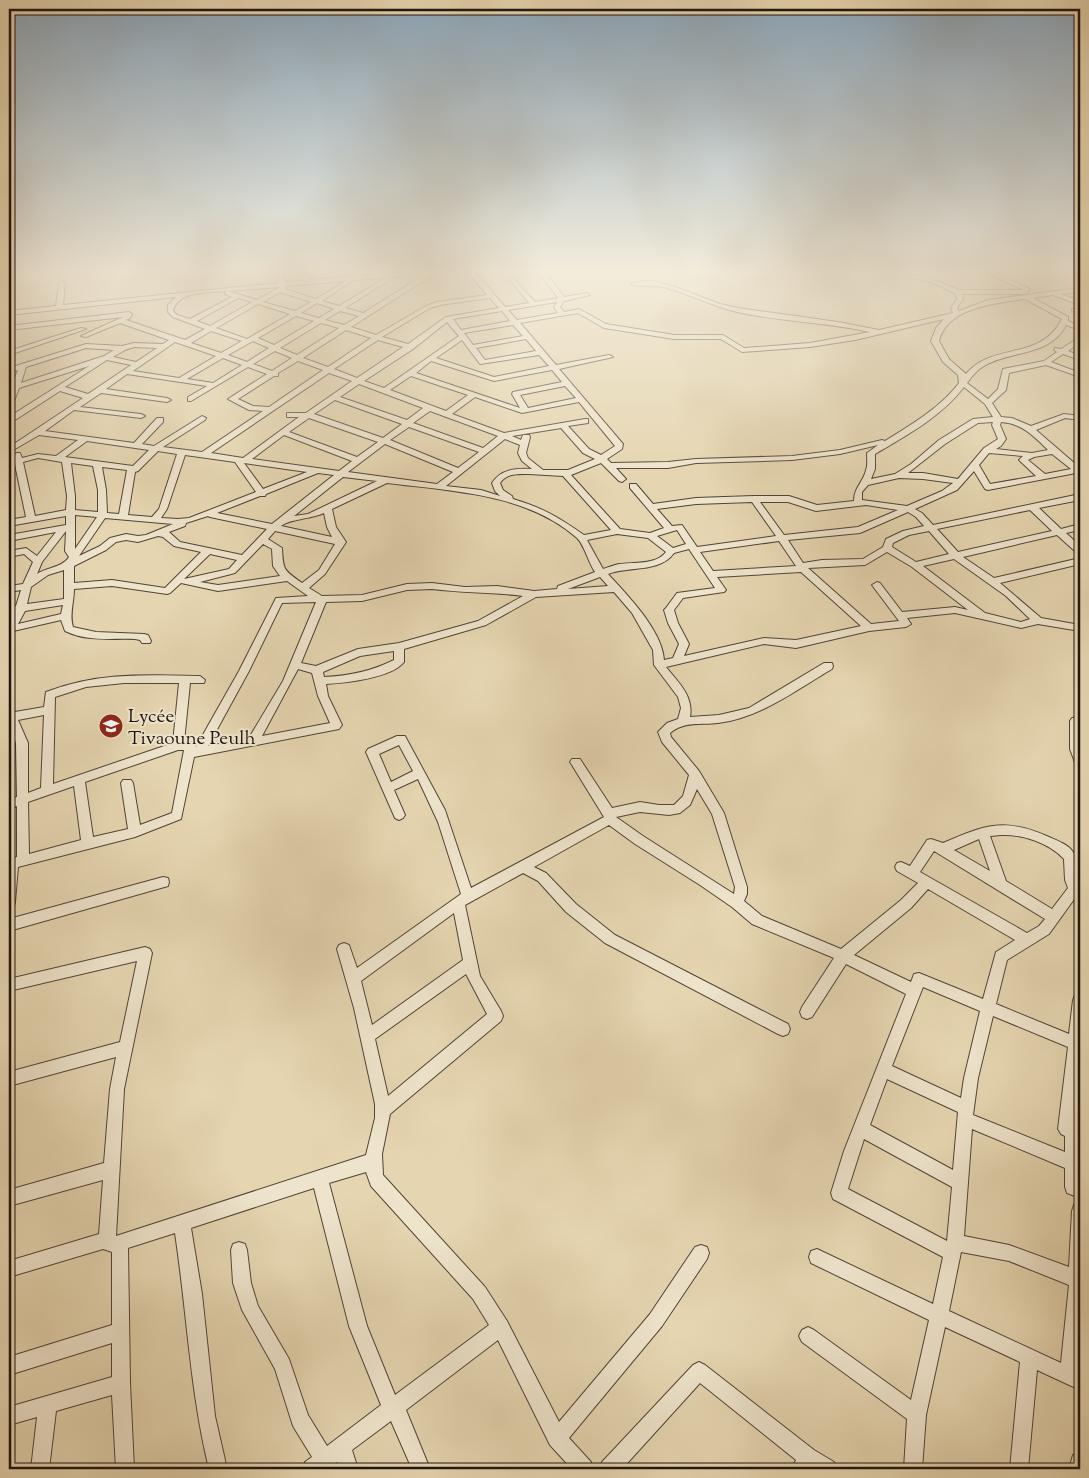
<svg xmlns="http://www.w3.org/2000/svg" width="1089" height="1478" viewBox="0 0 1089 1478" font-family="'Sorts Mill Goudy',serif">
<style>
.lines{fill:none;stroke-linecap:round;stroke-linejoin:round}
.minor-casing{stroke:#504438;stroke-width:2}
.minor{fill:#eee4cc;fill-rule:evenodd}
.labels{text-anchor:middle;stroke-width:4;stroke-linejoin:round;paint-order:stroke}
.poi-label{font-size:19px;fill:#1f1410;stroke:#eee4cc;text-anchor:start}
</style>
<rect width="100%" height="100%" fill="#e5d5b0"/>
<filter id="stains"><feTurbulence type="fractalNoise" baseFrequency=".004" numOctaves="4"/><feColorMatrix values="0 0 0 0 .2 0 0 0 0 .09 0 0 0 0 .02 0 0 0 .5 -.17"/></filter>
<radialGradient id="worn" r=".72"><stop offset=".6" stop-color="#630" stop-opacity="0"/><stop offset="1" stop-color="#630" stop-opacity=".3"/></radialGradient>
<g class="lines">
<defs>
<g id="minor">
<path d="M277,270H283L285,282L303,281L302,270H308L310,280L426,270H457L431,274V276L351,327L376,335L426,306L437,302L487,295L466,270H473L505,307L529,303L507,277L510,275L535,302L558,298L537,270H544L564,297L587,293L590,295L564,301L560,307L564,312L579,309L606,324L674,335H723L744,348L810,343L870,332C826,322 781,322 737,312C712,306 689,294 664,287C656,285 635,287 631,284L644,281H654L678,288L720,304L738,308L838,322L879,330L953,313L951,308L957,299L955,293L933,283L885,270H897L937,281L959,290H1024L980,270H989L1030,289L1026,294H962L963,299L957,308L959,311L988,300L1080,288V292L1061,294L1080,301V305L1053,295L1033,298L1068,317V321L1080,326V330L1066,325C1050,357 1010,350 984,366C977,370 972,376 967,383L988,399L998,389L1003,369L1044,361L1057,352L1054,350L1055,348L1061,349L1080,337V342L1068,351L1080,356V360L1063,354L1051,362L1080,373V377L1046,365L1009,373L1006,390L992,403L1001,417L1012,418L1031,426L1064,414L1080,416V420L1065,418L1036,430L1080,468V474L1076,473L988,490L985,489L974,471L957,490L915,509L922,513L933,525L1080,494V500L1039,508L1061,529L1080,524V530L1066,533L1080,546V554L1077,553L1057,535L963,557L994,578L1080,558V564L1000,583L1041,618L1080,625V631L1038,624L1021,628L955,613L907,618L911,624L906,627L869,631L796,648L764,644L666,667C678,682 694,696 690,717L719,715L749,708L824,663H832L833,666L832,669C796,690 760,718 718,723C701,725 684,721 670,733L671,737L699,771L724,813L747,887V894L744,901L762,916L841,949L901,900L918,883L897,871L895,867L897,863L901,862L910,866L927,840L931,839L943,843C985,825 1004,817 1049,837C1058,841 1070,845 1074,854C1079,863 1076,871 1078,881C1079,887 1080,892 1080,899L1075,898L1049,934L1007,960L996,1004L1069,1034L1073,1000L1075,995L1080,994V1065L1074,1125L1080,1127V1198L1067,1193L1065,1187V1168L972,1129L964,1236L1009,1245L1069,1267L1072,1211L1074,1205L1080,1203V1352L1078,1371L1080,1372V1390L1037,1370L1028,1469H1010L1020,1362L945,1327L926,1415L922,1469H904L907,1419L802,1342L799,1336L802,1330L808,1327L814,1330L911,1400L929,1320L811,1263L809,1257L811,1251L817,1249L933,1304L943,1257L833,1199L831,1193L844,1151L906,994L846,964L812,1017L807,1019L802,1017L800,1012L802,1007L834,958L752,924L732,907L700,885L635,844L609,825L534,867L546,873L576,904L615,935L788,1024L790,1029L788,1034L783,1036L778,1034L605,943L566,912L538,881L523,873L465,905L480,976L501,1011L503,1016L501,1021L390,1114L382,1154L383,1175L485,1287L507,1321L559,1422L650,1314L695,1247L701,1245L707,1247L709,1253L707,1259L662,1326L569,1438L591,1462L593,1469H572L550,1445L498,1340L406,1410L430,1469H412L391,1421L352,1450L358,1469H340L337,1462L327,1469H303L305,1462L312,1457L293,1426L275,1369L242,1310L233,1283L231,1250L233,1244L239,1242L245,1244L247,1250L251,1283L258,1306L289,1359L308,1415L327,1446L381,1405L349,1326L314,1188L191,1228L202,1294L215,1416L227,1469H209C190,1392 187,1312 175,1233L128,1248L130,1383L134,1469H116L112,1395L56,1411L49,1469H31L37,1417L9,1425V1407L112,1377V1343L9,1375V1357L112,1325V1252L103,1249L9,1277V1261L99,1234L103,1180L9,1206V1190L104,1163L110,1089L116,1057L9,1086V1072L120,1042L137,961L9,991V979L145,947L150,949L152,953L124,1089L116,1236L366,1155L375,1118V1104L354,1008L337,949L339,945L344,943L349,945L357,968L461,894L438,822L418,779L394,790L405,815L403,818L399,820L395,818L366,752L368,749L397,736H405L445,810L471,888L604,817L572,765L570,762L572,759H580L612,808L640,802L659,805H674L683,796L689,775L662,742L658,732L667,723L678,719L681,708L678,697L654,665L653,650L632,613L614,592L536,597L486,625L404,649V662C392,678 345,683 326,684L328,696L342,725L339,729L194,757L181,819L135,837L18,867L15,902L14,906L9,908V859L17,857V806L9,809V799L17,797L16,743L9,725V708L13,709L15,712L44,707L46,692C98,672 146,675 200,676L205,680L204,683H190L184,742L195,743L196,747L239,671L276,598L308,596L287,581L218,591L181,583L170,593L167,594L112,586L74,589C74,603 69,614 73,627L96,632L144,634L148,635L151,641L150,643H142L140,640L135,639C110,638 88,642 65,631L61,620L9,632V622L14,612L9,613V607L16,606L21,590L9,592V586L23,584L33,562L24,554L9,557V551L26,548L37,556L56,532L9,541V535L66,525V516L9,526V520L26,517L13,455L17,453H20L22,458L38,454L56,456L78,440L39,435L15,449L9,448V443L14,444L83,398L60,391L12,422H9V417L89,366L19,388L13,404L9,406V394L18,370L9,372V368L86,344L122,346L134,343L163,344L169,340L120,323L86,337L81,336L123,317L9,330V326L129,312L132,314L130,318L126,320L185,340L205,329L173,317L168,312V305L176,297L9,315V311L56,306L59,283L62,281L65,283L63,305L279,283ZM426,274L363,313L345,308L391,279L392,277ZM385,278L339,306L322,301L354,280ZM346,281L316,299L285,289L287,286ZM280,287L257,300L228,291ZM226,291L225,294L232,297L190,319L177,315L173,311C178,290 209,293 226,291ZM280,292L311,302L295,311L263,302ZM238,298L252,302L210,326L197,321ZM490,298L499,308L446,317L408,344L382,337L430,308L440,305ZM1025,299L1062,319C1040,362 994,341 966,374L949,359L939,341C947,307 996,303 1025,299ZM557,302L554,307L558,313L517,320L508,310ZM317,303L334,309L319,318L301,313ZM258,304L290,314L247,339L216,328ZM340,311L359,316L344,325L325,320ZM502,311L510,321L461,330L453,319ZM578,313L604,328L674,339H721L742,352L810,347L855,340L944,319L936,328L931,341L943,362L958,375L959,383C941,407 911,425 885,441L882,440L840,450L792,456L696,459L668,462L611,463L607,459L622,449L623,444L559,369L613,357L609,355L556,365L520,323ZM296,316L314,321L274,345L258,338ZM447,322L459,336L384,388L364,381L413,349ZM321,323L339,328L297,355L280,348ZM513,325L523,336L473,345L464,333ZM346,330L371,338L328,367L303,358ZM211,331L242,341L221,353L191,343ZM526,339L536,351L485,360L476,348ZM378,340L403,347L357,378L334,369ZM462,340L480,364L539,355L549,366L494,377L436,358ZM253,341L269,348L247,362L228,355ZM175,342L216,356L179,378L133,371ZM134,347L157,348L136,362L113,357L125,350ZM86,348L114,350L104,356L21,383L26,367ZM275,351L292,358L272,371L253,364ZM223,358L242,365L213,383L187,379ZM107,360L131,365L88,394L65,387ZM298,361L323,370L269,407L253,406L238,399L274,376H278V373ZM431,361L494,381L552,370L562,382L513,392L512,394L520,408L416,373ZM248,367L267,374L228,399L249,410L263,411L202,452L163,447L205,420L206,418L202,416L154,446L142,444L163,422V418H157L134,443L45,431L74,410L141,418L145,416L141,414L80,407L101,393L167,402L171,400L167,398L106,389L127,374L207,386L188,397V401H191ZM329,373L352,381L306,413H287V417H299L243,458L211,453ZM411,376L468,395L446,411L390,390ZM359,384L423,408L407,420L340,397ZM565,386L576,398L528,408L520,395ZM964,387L985,404L993,417L973,419L939,440L911,464L895,474L871,479L875,469V454C906,436 942,416 964,387ZM475,397L522,413L579,402L615,446L601,455L589,449L568,426L588,423V419H585L504,433L452,414ZM335,400L402,424L383,438L314,414ZM430,411L498,436L483,448L413,423ZM309,418L378,442L357,457L289,432ZM993,422L992,425L998,439L984,448L958,479L923,473H908L945,444L978,423ZM1001,422C1021,423 1034,436 1048,450L1032,453L996,449L1001,446L1006,439L1000,425ZM409,427L479,452L458,468L390,440ZM561,428L583,453L595,459L568,470H543L528,458L526,453L530,437L529,435H523L521,440L512,436ZM284,435L352,461L339,471L252,459ZM505,439L520,445L518,453L522,461L532,469C516,468 501,469 492,483L495,491L500,496L481,490L446,486ZM87,441L149,450L133,466L65,457ZM385,444L453,472L437,484L348,472ZM878,445L867,453C867,458 868,465 866,470C863,483 854,487 854,501L817,505L789,496H754L696,498L653,504L636,484H630V488L664,528L650,533L620,529L571,475L601,463L619,481L622,482L626,479L616,468H668L696,463L792,460L840,454ZM158,451L177,454L159,509L152,517L128,515L135,472L138,471ZM989,453L1023,456L1019,460L1036,476L990,484L979,465ZM1052,454L1071,469L1045,474L1028,460L1034,457ZM185,455L235,462L256,492L189,518L178,519L161,518L167,509ZM38,458L62,462L67,496L66,510L35,516L23,462ZM71,463L93,466L98,490V512L75,510V496ZM244,463L307,472L263,489ZM102,467L127,470L119,514L107,513L106,490ZM318,473L334,475L272,524L217,513L260,496H265L266,494ZM529,474L563,476L611,530L584,535C558,517 543,508 513,499L512,496L503,490L500,483C507,473 518,474 529,474ZM343,477L377,481L308,514L294,516ZM899,478L923,479L953,483L942,491L907,506L862,500V492L868,485ZM387,483C451,491 526,493 577,538C585,546 588,562 595,572L558,586L557,589L534,591L497,586L465,587L432,583L407,584L362,595L322,596L309,588L325,574L346,542L336,527L332,509ZM752,502L776,536L697,547L682,525L672,526L657,509L696,504ZM760,502H788L816,511L866,505L898,510L858,527L784,535ZM1030,510L1052,531L958,552L937,529ZM908,512L916,517L924,526L903,531L886,539L883,547L863,559L822,560L803,563L788,540L860,533ZM324,513L327,527L332,537L281,526C290,519 311,519 324,513ZM75,515L97,517L75,549ZM208,516L210,517L267,529L242,555L180,542L169,532L185,526L186,523ZM105,518L173,524L146,535L138,536L126,534L110,538L100,546L79,556ZM677,530L686,544L673,548L657,536ZM66,531L65,551L69,557C62,568 47,567 37,574L42,562ZM275,531L335,544L319,570L302,583C284,570 283,571 282,548L268,539ZM929,531L949,554L916,562L892,547L893,543L909,535ZM617,534L648,538L666,552C656,565 634,562 619,564C614,565 609,567 603,569L587,540ZM158,536L163,537L174,546L201,552L165,588L112,580L74,583V566L106,550L116,542L126,540L138,542ZM779,541L796,566L713,571L700,552ZM263,544L272,549L273,566L280,576L218,585L200,582L235,573ZM689,549L715,588L677,593L666,608L664,610L668,623L679,644L673,658L664,660C662,630 628,596 608,574C629,566 660,573 674,553ZM887,552L912,567L968,610L955,607L902,612L880,583L877,582L872,585L899,621L871,624L808,568L865,565ZM210,554L237,560L229,569L184,579ZM954,559L1006,596L1030,619L1021,622L985,613L923,566ZM64,570V599L27,604L31,587L48,575ZM801,572L861,626L796,640L764,638L684,656L689,644L678,623L674,610L683,598L724,592L726,590L717,577ZM600,577L608,586L568,589ZM432,589C463,593 493,592 523,596L478,621L399,643L358,649L316,666L301,663L326,602L362,601L407,590ZM316,602L283,681L249,738L208,746L249,671L282,603ZM63,605L61,614L18,624L25,611ZM394,651V660C372,671 349,676 324,677L323,672L360,656ZM298,669L312,673L318,696L330,723L262,736ZM124,683H179L173,743L53,784L55,697L86,687ZM44,715L41,788L28,793V743L18,720ZM399,745L413,771L391,782L379,754ZM178,750H184L172,813L140,825L133,783L131,780H123L121,783L128,829L93,837L85,782ZM74,786L81,840L29,854L28,802ZM697,789L712,814L735,887L734,894L643,836L616,817L640,812L669,815L680,813L690,805ZM1001,835C1022,834 1049,843 1064,859L1065,880L1068,888L1052,909L1006,881L990,836ZM979,839L990,871L954,850ZM934,851L1045,919L1039,926L1027,933L920,872ZM928,889L1015,940L996,952L983,999L919,973L914,974L911,982L854,955L911,908ZM454,913L463,960L372,1025L361,981ZM466,974L487,1014L388,1096L375,1039ZM923,987L980,1011L964,1078L961,1098L892,1066ZM993,1016L1068,1047L1058,1129L1061,1134L1065,1136V1152L973,1115L978,1078ZM887,1079L958,1112L953,1170L870,1125ZM864,1139L952,1187L947,1241L848,1189ZM366,1172L371,1186L473,1299L489,1325L395,1395L367,1326L329,1183ZM961,1252L1009,1261L1069,1285L1061,1363L949,1311Z"/>
<polygon points="735,270 744,270 734,275 730,275 730,273"/>
<polygon points="1072,309 1080,310 1080,314 1072,311"/>
<polygon points="81,328 86,329 9,355 9,351"/>
<polygon points="1080,717 1080,766 1076,765 1070,749 1070,721 1072,718"/>
<polygon points="163,877 168,878 169,882 168,886 9,931 9,919"/>
<polygon points="699,1362 705,1365 814,1450 834,1462 836,1469 792,1469 796,1460 700,1383 622,1469 600,1469 602,1462 693,1365"/>
<polygon points="1080,1453 1080,1469 1069,1469 1073,1455"/>
</g>
</defs>
<use href="#minor" class="minor-casing"/>
<use href="#minor" class="minor"/>
</g>
<linearGradient id="sky" x2="0" y2="1"><stop stop-color="#8ca7bc"/><stop offset="0.57" stop-color="#f3ecdb"/><stop offset="1" stop-color="#f3ecdb" stop-opacity="0"/></linearGradient>
<rect width="1089" height="477" fill="url(#sky)"/>
<defs>
<symbol id="school-disc" viewBox="-11 -11 22 22"><circle r="9.5" fill="#8f2418" stroke="#eee4cc"/><path d="M0-5L7-2L0 1L-7-2ZM-4 1L0 2.5L4 1V4Q0 6-4 4Z" fill="#fff"/></symbol>
</defs>
<g fill-rule="evenodd">
<use href="#school-disc" x="97" y="712" width="28" height="28"/>
</g>
<g class="labels">
<g class="poi-label">
<text x="128" y="722">Lycée<tspan x="128" dy="22">Tivaoune Peulh</tspan></text>
</g>
</g>
<rect width="1089" height="1478" fill="none" stroke="#e5d5b0" stroke-width="30"/>
<rect x="10" y="10" width="1069" height="1458" fill="none" stroke="#1f1410" stroke-width="2.5"/>
<rect x="15" y="15" width="1059" height="1448" fill="none" stroke="#1f1410"/>
<rect width="100%" height="100%" filter="url(#stains)"/>
<rect width="100%" height="100%" fill="url(#worn)"/>
</svg>
